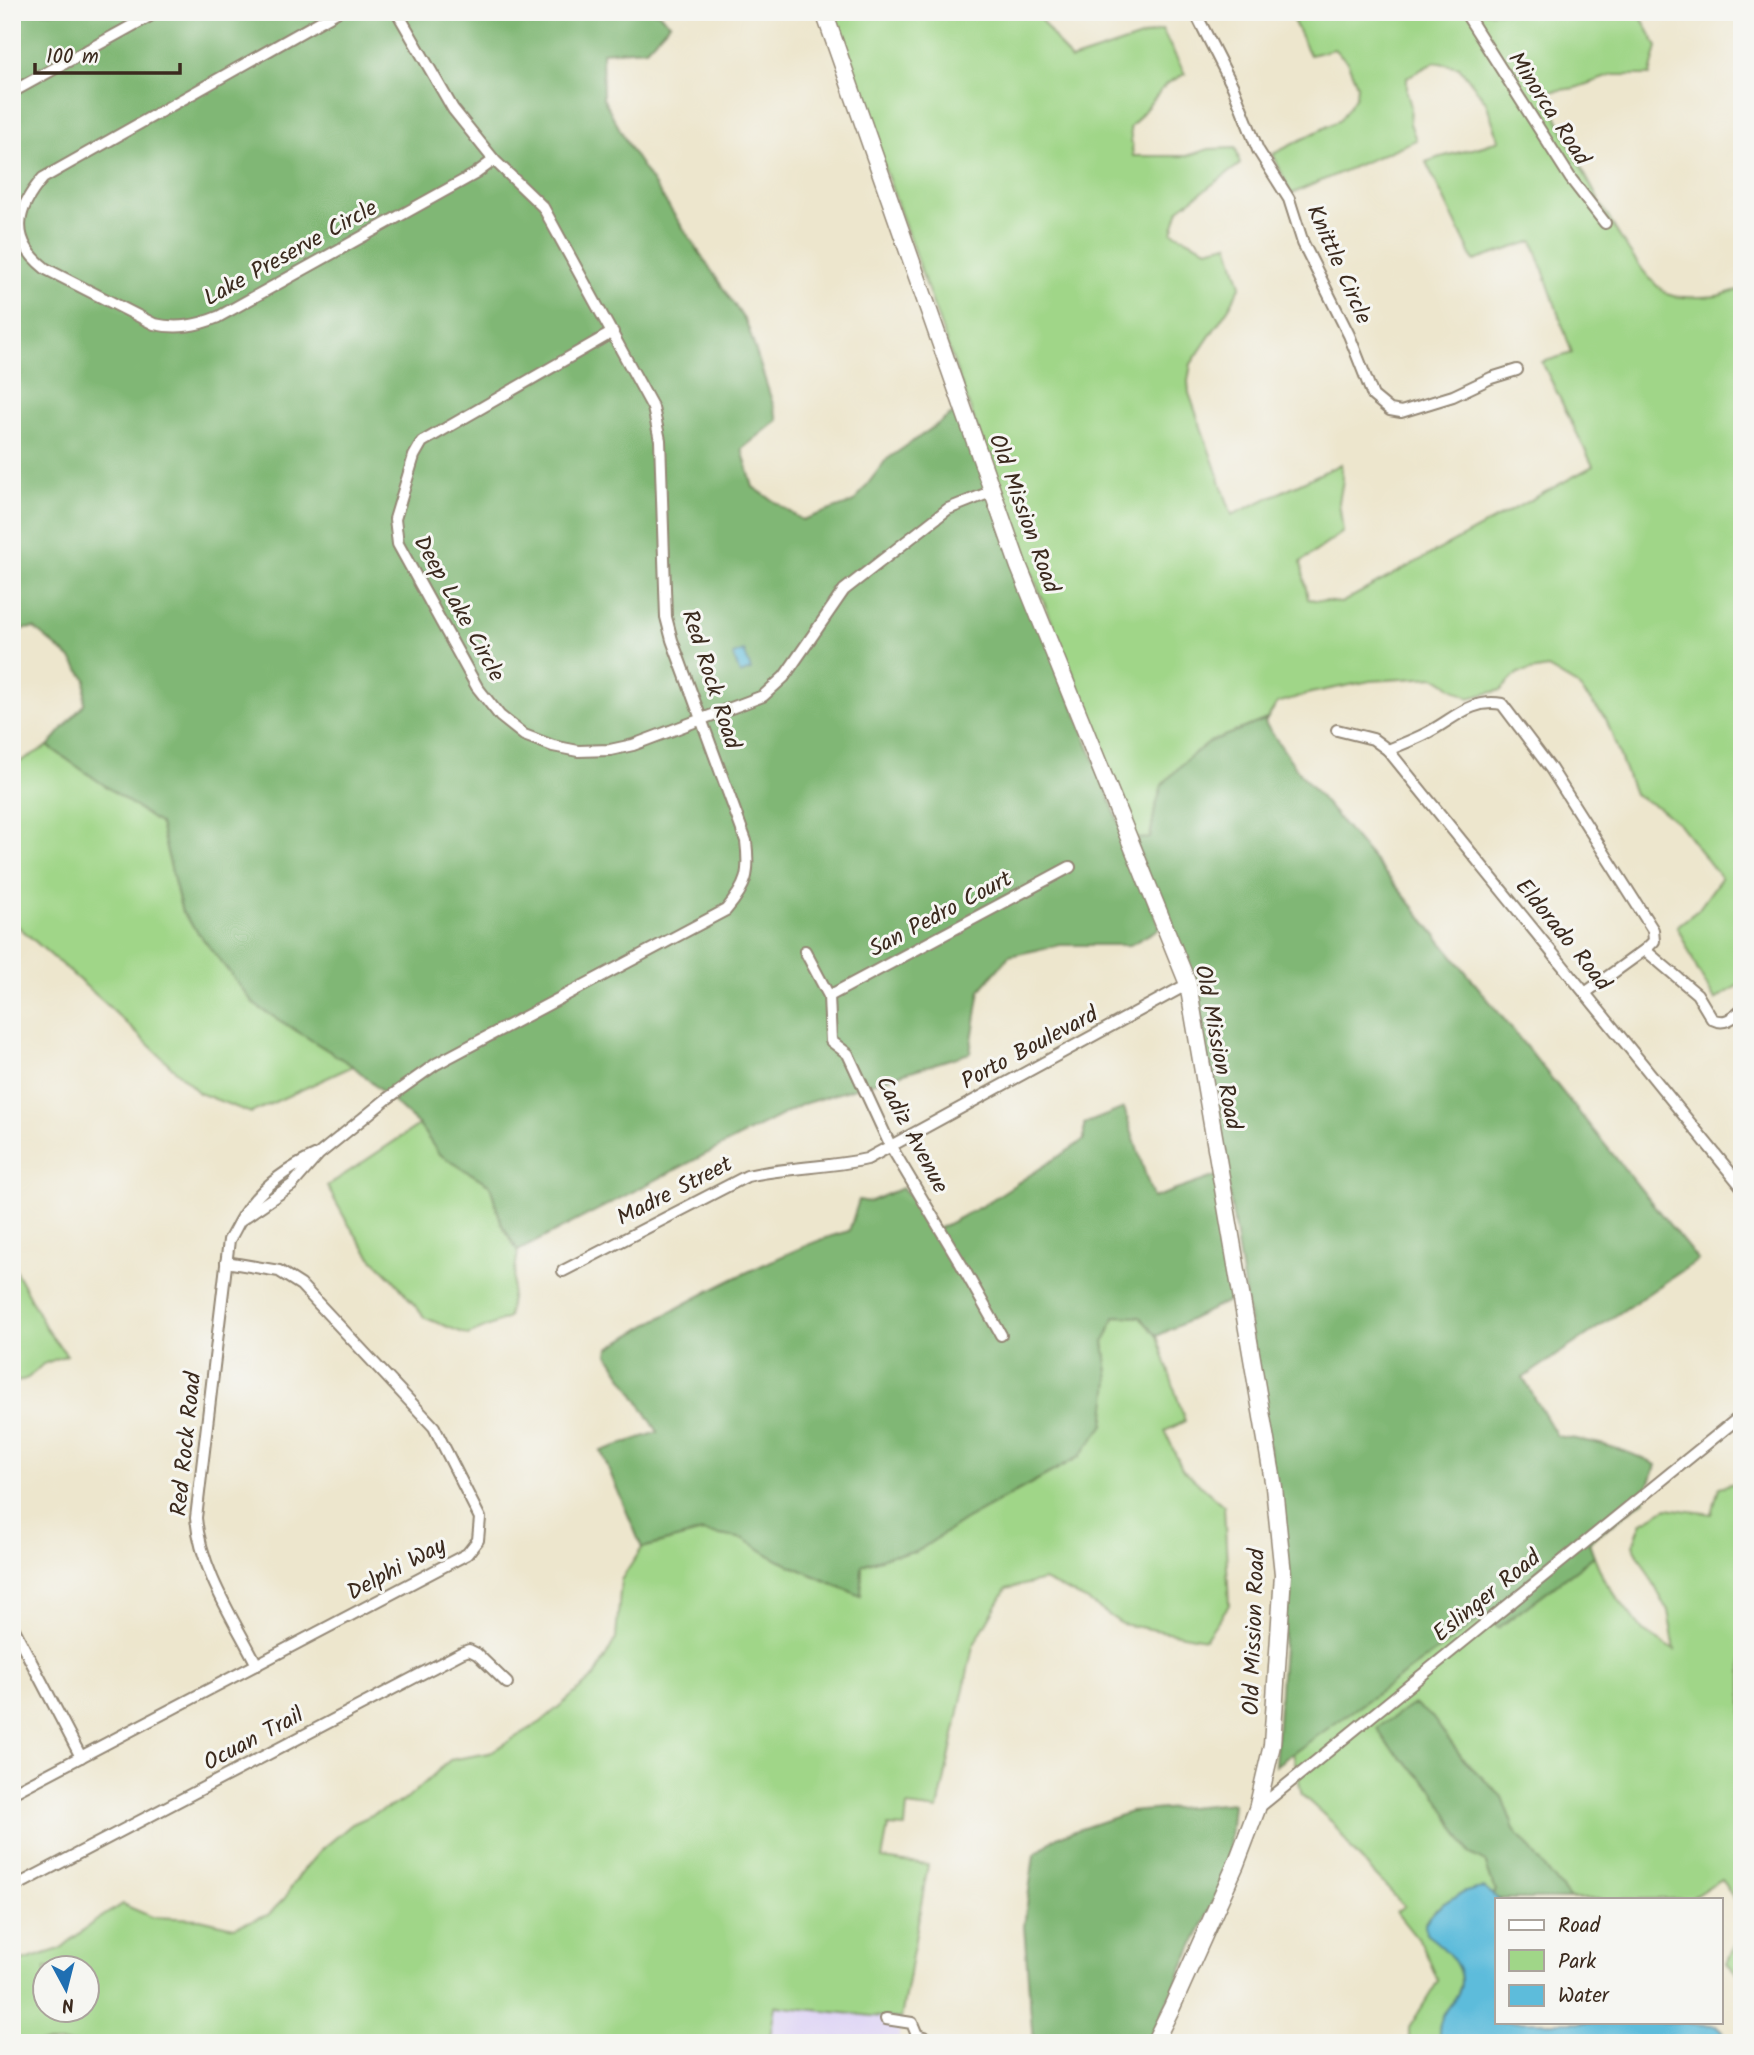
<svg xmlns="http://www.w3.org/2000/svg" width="1754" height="2055" viewBox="0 0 1754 2055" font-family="Kalam,sans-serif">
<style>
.built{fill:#dfd5f5}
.green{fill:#a0d688;stroke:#6e8053;stroke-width:2;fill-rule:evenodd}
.forest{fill:#80b774;stroke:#5e7049;stroke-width:2}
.water{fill:#5dbcdb;stroke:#4c737c;stroke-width:2}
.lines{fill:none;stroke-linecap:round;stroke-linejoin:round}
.street-casing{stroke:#948876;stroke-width:14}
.secondary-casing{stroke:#948876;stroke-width:19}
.street{stroke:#fff;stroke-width:10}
.secondary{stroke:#fff;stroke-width:16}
.labels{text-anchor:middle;stroke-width:6;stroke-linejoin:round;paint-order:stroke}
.street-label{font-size:23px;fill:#3b2a1e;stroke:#f6f6f2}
</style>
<rect width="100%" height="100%" fill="#f6f6f2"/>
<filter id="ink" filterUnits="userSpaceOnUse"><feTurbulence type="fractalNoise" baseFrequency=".0143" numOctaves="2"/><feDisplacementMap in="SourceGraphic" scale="14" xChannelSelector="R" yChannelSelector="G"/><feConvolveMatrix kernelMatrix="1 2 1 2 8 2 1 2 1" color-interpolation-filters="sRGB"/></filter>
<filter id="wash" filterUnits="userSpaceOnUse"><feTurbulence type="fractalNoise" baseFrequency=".00686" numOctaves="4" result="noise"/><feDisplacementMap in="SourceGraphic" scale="28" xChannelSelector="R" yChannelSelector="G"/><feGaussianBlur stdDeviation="1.57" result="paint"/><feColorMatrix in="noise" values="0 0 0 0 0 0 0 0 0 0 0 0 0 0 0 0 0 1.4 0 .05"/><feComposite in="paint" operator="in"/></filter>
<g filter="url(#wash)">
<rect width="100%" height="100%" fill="#ede6cd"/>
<polygon class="built" points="775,2006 901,2019 898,2043 769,2043"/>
<g class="green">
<path d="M829,12H1035L1071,60L1162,30L1185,74L1166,84L1130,128L1133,156H1187L1209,149L1236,148L1240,164L1179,209L1172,232L1207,249L1228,244L1241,285L1230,306L1191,364L1188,381L1189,393L1232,515L1341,464L1343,480L1339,502L1343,532L1301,562L1308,599L1341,603L1593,466L1542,362L1572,353L1533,241L1474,261L1426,162C1450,152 1476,151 1499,140L1486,102L1459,67L1435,62L1407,77V92L1411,107L1410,123L1416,140L1291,194L1273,154L1340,120L1356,96L1357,85L1347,61L1334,49L1310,55L1289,12H1641L1639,13L1657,47L1650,75H1613L1575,88L1546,92C1563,132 1634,285 1673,296C1682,298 1707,297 1716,296C1726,295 1731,290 1742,290L1740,984L1715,1000L1697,969L1677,926L1698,910L1721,878L1679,824L1659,808L1634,794L1606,719L1577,685L1548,668L1518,673L1501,690L1469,698L1435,677L1370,681L1311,693L1277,703L1267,719L1209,742L1155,809L1150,839H1135L1093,723L1021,546L968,403Z"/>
<polygon points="48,746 160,824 182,912 255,1005 353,1066 251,1113 199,1093 104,1002 12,921 12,766"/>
<polygon points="419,1125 439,1154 490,1185 502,1225 518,1251 508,1318 468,1335 425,1318 393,1279 370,1256 347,1222 327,1186"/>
<polygon points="12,1264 48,1332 67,1355 43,1364 28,1378 12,1384"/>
<path d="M1115,1316L1140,1317L1157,1336L1185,1421L1165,1431L1182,1469L1224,1506L1229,1605L1205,1639L1122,1624L1088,1601L1044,1580L1006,1589L973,1646L938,1810L907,1806L905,1827L888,1826L882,1859L928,1865L901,2019L775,2006L769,2043H12V1964L60,1949L91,1924L122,1904L152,1917L200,1919L234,1927L268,1915L284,1899L300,1874L320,1851L352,1824L407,1799L450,1760L489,1753L541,1722L595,1676L616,1638L621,1580L642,1548L702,1532L744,1539L778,1560L861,1596L862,1565L892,1555L916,1552L966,1519L1079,1457L1109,1381L1104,1342ZM46,1968H88V2010H46Z"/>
<path d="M1742,1481V1909H1740L1721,1879L1690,1899H1570L1514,1829L1502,1797L1464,1760L1432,1717L1414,1705L1378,1728L1388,1745L1433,1789L1469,1853L1485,1862L1495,1891L1492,1895L1484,1889C1461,1890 1437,1904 1425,1922L1426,1934C1441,1944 1461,1961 1461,1982C1461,1996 1445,2008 1441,2021C1438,2027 1439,2036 1439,2043H1409V2028L1438,1981L1423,1946L1396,1912L1404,1906L1352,1850L1334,1824L1302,1795L1293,1753L1488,1614L1498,1628L1594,1556L1604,1580L1643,1631L1675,1650L1668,1611L1633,1545L1642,1522L1667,1508L1712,1514L1719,1487Z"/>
<polygon points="1742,1927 1742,1978 1727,1963"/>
</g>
<g class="forest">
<polygon points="12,12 657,12 670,23 646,49 602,52 603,98 631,150 747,324 778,420 742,449 753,487 802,520 854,502 886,460 958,410 1160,928 1130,945 1060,945 1009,956 980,990 970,1053 803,1104 518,1251 502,1225 490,1185 439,1154 419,1125 353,1066 255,1005 182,912 160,824 48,746 84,704 86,679 70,658 34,628 12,630"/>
<path d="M1267,719L1265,723L1298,771L1407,899L1698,1260L1523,1378L1557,1436C1596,1442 1621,1447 1656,1465L1644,1500L1589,1542L1594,1556L1498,1628L1487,1615L1275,1766L1288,1573L1210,1068L1135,839L1150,838L1155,809L1162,785L1186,760L1209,742Z"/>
<path d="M1124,1108L1153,1198L1216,1176L1237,1297L1157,1336L1140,1317L1115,1316L1104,1342L1109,1381L1104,1425L1079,1457L966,1519L916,1552L892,1555L862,1565L861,1596L778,1560L744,1539L702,1532L642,1548L601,1451L658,1432L608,1354L609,1348C661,1316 714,1287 769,1262C796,1250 821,1238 849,1231L859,1200L869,1202L902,1188L911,1196L920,1217L936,1230L982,1206L1084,1140V1124Z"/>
<polygon points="1414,1704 1432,1717 1464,1760 1502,1797 1514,1829 1570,1899 1498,1899 1492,1895 1495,1891 1485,1862 1469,1853 1433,1789 1388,1745 1377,1728"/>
<polygon points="1233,1803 1227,1872 1148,2043 1033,2043 1024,1926 1034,1855 1057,1837 1130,1812"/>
</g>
<g class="water">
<polygon points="744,651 751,670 740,674 733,655"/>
<path d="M1484,1888L1498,1899L1497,2022H1685L1694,2024L1716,2025L1722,2031L1726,2043H1439C1439,2036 1438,2027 1441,2021C1445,2008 1461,1996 1461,1982C1462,1962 1440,1944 1426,1934L1425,1923C1437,1904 1461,1890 1484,1888Z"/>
</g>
</g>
<g filter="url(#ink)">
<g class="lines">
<defs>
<g id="street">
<path d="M337,12L43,178C15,210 9,240 46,269L154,324C177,329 196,326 218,317L475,174L494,160"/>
<polyline points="1195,12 1233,87 1258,150 1289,199 1303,243 1349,335 1373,396 1390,410 1401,412 1453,396 1491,378 1517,370"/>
<polyline points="1465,12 1571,179 1605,223"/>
<polyline points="12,92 157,12"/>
<polyline points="613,332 422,442 414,456 395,519 398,544 477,687 500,716 524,735 553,746 578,751 610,750 633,745 763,696 784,677 844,590 948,509 993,491"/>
<polyline points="1337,730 1373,739 1388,750 1742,1187"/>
<path d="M1388,750C1400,745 1413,740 1425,734C1452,721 1470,698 1502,704L1551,769L1653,930L1654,941L1646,949L1585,993"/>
<path d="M1645,950L1697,994L1712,1019C1724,1025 1732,1019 1742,1010"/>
<polyline points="805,951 829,996 831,1041 848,1054 890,1145 961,1264 1001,1335"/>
<polyline points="829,996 1070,867"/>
<path d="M242,1219L292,1185L319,1154L388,1098L436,1064L726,910C747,885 750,874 746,841L672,640L666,617L660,440L653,408L543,207L494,160L453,109L397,12"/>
<path d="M563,1271L747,1176C787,1167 827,1168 867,1159L1188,984"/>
<polyline points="12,1625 81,1757"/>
<path d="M257,1665C233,1618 201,1571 196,1518L229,1240C235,1231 239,1220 246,1211C263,1186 290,1167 317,1155"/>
<polyline points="12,1793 467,1554 478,1540 480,1518 434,1427 301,1285 279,1271 226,1262"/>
<polyline points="1257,1809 1742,1415"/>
<polyline points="12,1888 461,1653 469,1650 477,1654 507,1683"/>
<polyline points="886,2019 912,2023 917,2035 915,2043"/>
<polyline points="917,2035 942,2043"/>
</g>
<polyline id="secondary" points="824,12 1019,567 1188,984 1274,1487 1283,1574 1272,1745 1257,1809 1236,1864 1172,2007 1154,2043"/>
</defs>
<use href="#street" class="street-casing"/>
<use href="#secondary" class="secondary-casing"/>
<use href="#street" class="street"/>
<use href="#secondary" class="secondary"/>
</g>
</g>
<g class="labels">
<g class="street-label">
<text transform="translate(1550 108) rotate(57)" y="8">Minorca Road</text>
<text transform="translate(290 252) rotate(-29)" y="8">Lake Preserve Circle</text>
<text transform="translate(1340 264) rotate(66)" y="8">Knittle Circle</text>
<text transform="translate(1025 513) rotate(70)" y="8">Old Mission Road</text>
<text transform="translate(460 608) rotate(61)" y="8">Deep Lake Circle</text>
<text transform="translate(712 679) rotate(72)" y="8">Red Rock Road</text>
<text transform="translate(940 913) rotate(-28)" y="8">San Pedro Court</text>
<text transform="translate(1564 934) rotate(51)" y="8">Eldorado Road</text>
<text transform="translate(1029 1047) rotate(-28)" y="8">Porto Boulevard</text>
<text transform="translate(1219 1047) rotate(79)" y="8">Old Mission Road</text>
<text transform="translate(913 1134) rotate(62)" y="8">Cadiz Avenue</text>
<text transform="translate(674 1190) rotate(-27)" y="8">Madre Street</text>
<text transform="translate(185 1444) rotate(-84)" y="8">Red Rock Road</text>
<text transform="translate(396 1568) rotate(-28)" y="8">Delphi Way</text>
<text transform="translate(1486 1595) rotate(-39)" y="8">Eslinger Road</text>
<text transform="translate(1253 1632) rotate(-88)" y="8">Old Mission Road</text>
<text transform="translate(253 1738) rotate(-28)" y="8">Ocuan Trail</text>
</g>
</g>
<rect width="1754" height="2055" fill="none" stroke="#f6f6f2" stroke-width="42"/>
<rect x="1495" y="1898" width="228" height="126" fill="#f6f6f2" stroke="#aba49d" stroke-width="2"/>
<rect x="1509" y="1920" width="35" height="10" fill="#ffffff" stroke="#aba49d" stroke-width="2"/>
<text x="1558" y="1932" font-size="21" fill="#3b2a1e">Road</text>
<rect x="1509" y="1950" width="35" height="21" fill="#a0d688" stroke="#aba49d" stroke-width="2"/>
<text x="1558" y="1968" font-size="21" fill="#3b2a1e">Park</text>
<rect x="1509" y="1985" width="35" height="21" fill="#5dbcdb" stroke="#aba49d" stroke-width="2"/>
<text x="1558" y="2002" font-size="21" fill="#3b2a1e">Water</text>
<g transform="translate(66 1989) rotate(173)"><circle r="33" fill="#f6f6f2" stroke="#aba49d" stroke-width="2"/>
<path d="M0-5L12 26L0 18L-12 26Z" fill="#1f6fb2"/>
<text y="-10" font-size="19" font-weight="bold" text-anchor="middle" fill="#3b2a1e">N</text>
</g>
<path d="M35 63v10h145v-10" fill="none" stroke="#3b2a1e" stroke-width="3.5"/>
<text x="46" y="63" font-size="21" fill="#3b2a1e" stroke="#f6f6f2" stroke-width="5" paint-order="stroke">100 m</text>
</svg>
